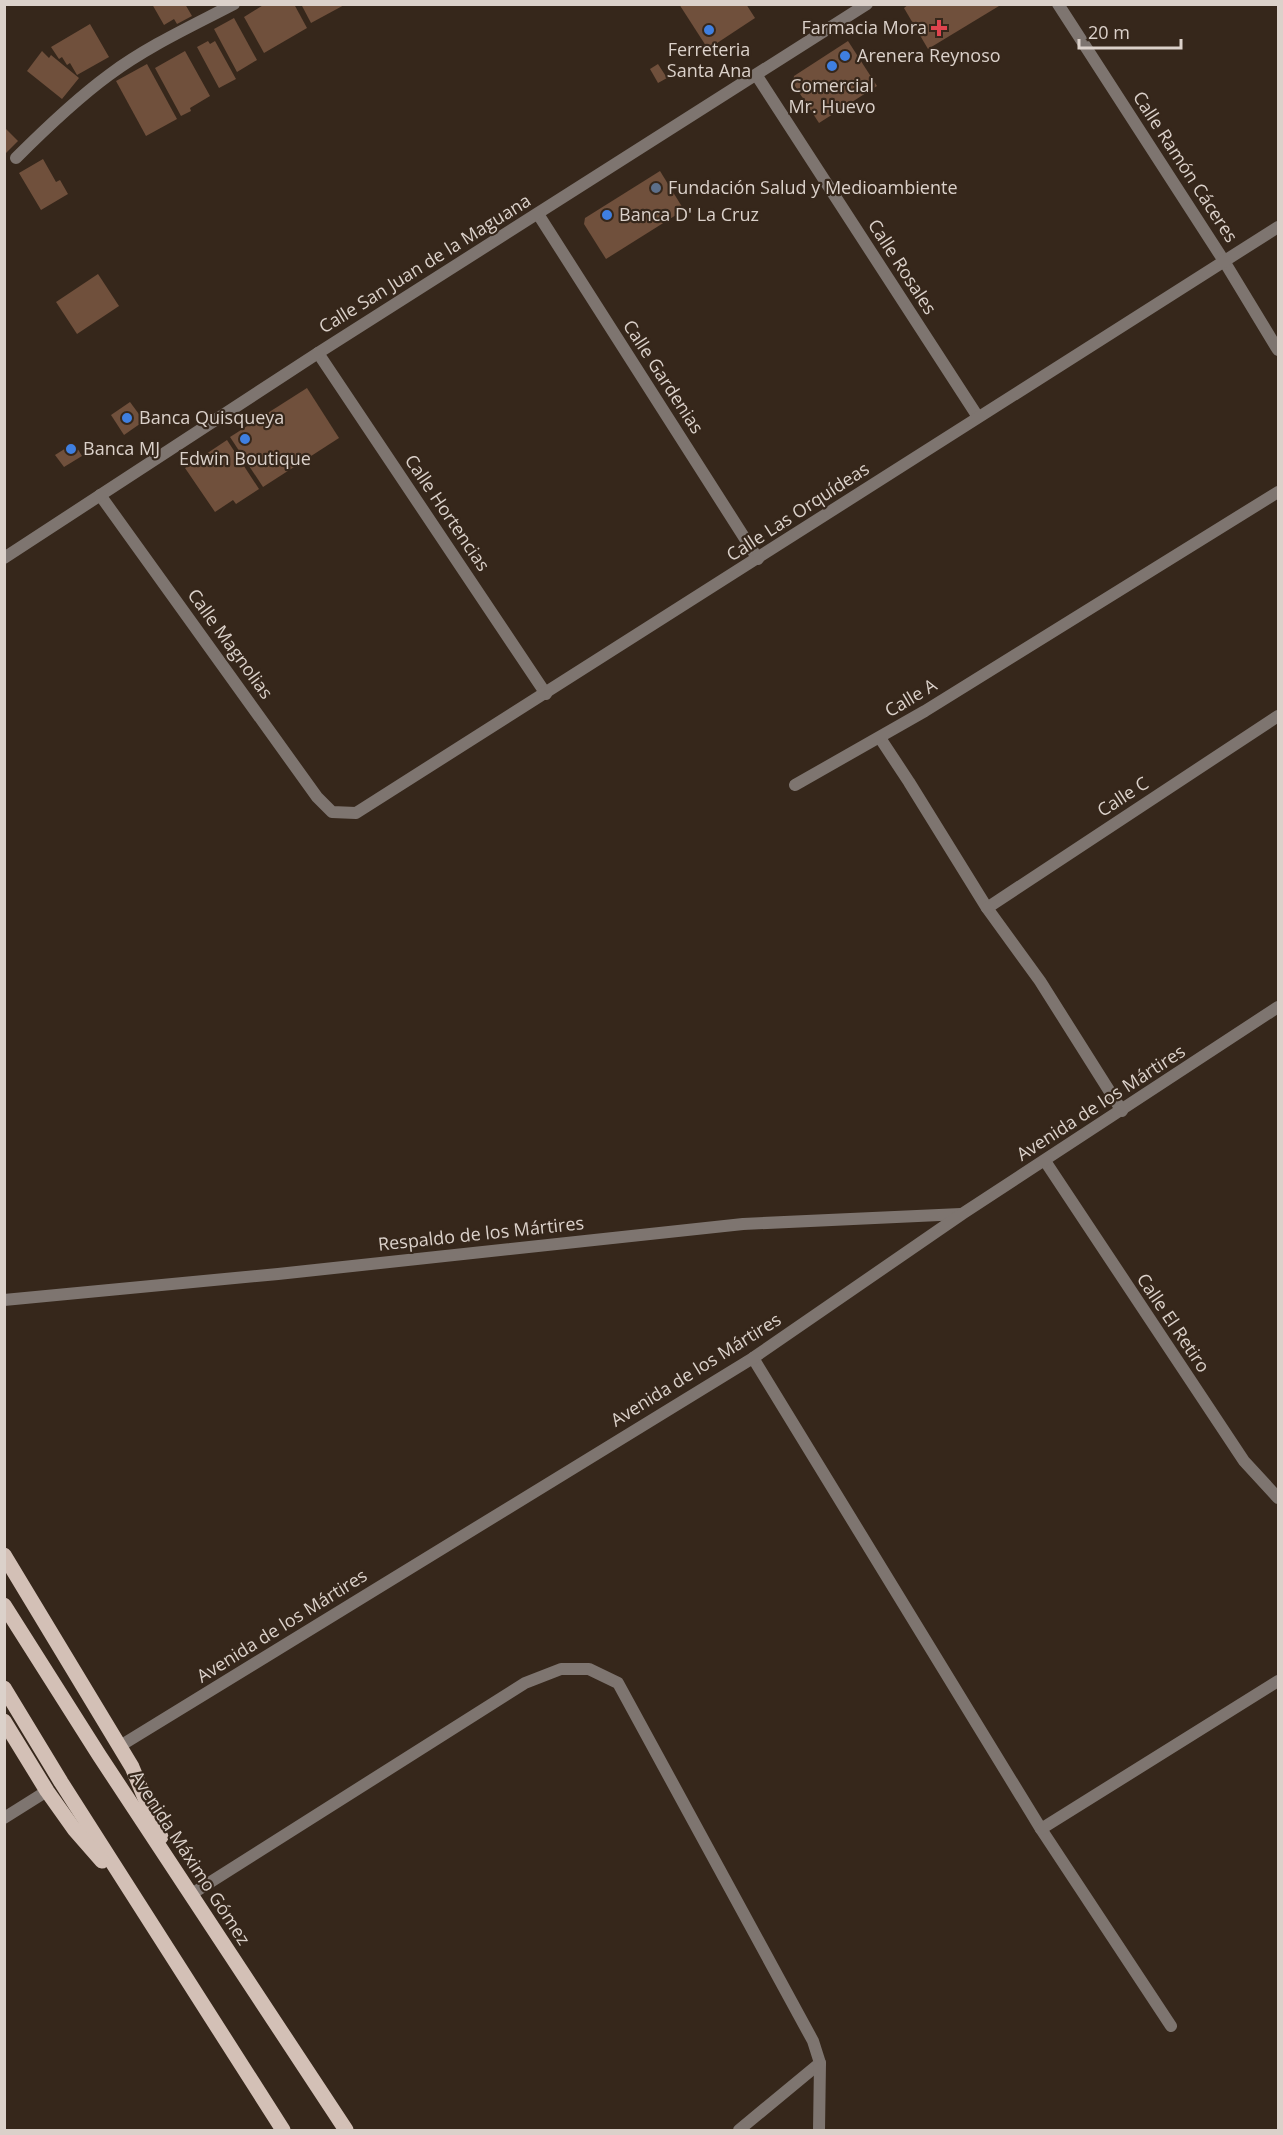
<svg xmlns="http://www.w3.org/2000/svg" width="1283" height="2135" viewBox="0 0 1283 2135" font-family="'Open Sans',sans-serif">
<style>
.building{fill:#70503c}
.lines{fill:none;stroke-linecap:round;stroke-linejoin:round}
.lane{stroke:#7e7570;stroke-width:12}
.street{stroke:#7e7570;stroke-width:12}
.primary{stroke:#d3c0b6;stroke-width:15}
.health-dot{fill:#e0444e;stroke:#36271b;stroke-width:2}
.shop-dot{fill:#3f7fe0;stroke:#36271b;stroke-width:2}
.service-dot{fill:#5c6f8a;stroke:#36271b;stroke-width:2}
.labels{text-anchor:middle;stroke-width:4.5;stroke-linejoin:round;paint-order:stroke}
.poi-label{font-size:18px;fill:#dbd1ca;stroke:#36271b;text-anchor:start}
.street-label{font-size:18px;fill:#dbd1ca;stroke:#36271b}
</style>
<rect width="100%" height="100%" fill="#36271b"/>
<g class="building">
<polygon points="152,4 185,4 192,16 177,24 174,19 164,25"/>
<polygon points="265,4 294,4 307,28 264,53 244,17"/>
<polygon points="301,4 346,4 311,23"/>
<polygon points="679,4 746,4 755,18 708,49"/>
<polygon points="909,4 998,4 999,6 928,49 904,8"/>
<polygon points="234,18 257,60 237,72 214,29"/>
<polygon points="90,24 109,57 77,75 70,63 67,65 62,57 59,59 51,47"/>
<polygon points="208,41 210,44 215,41 236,79 219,88 197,47"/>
<polygon points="848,41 877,86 819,123 793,83 794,76"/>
<polygon points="42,51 49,58 51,55 79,78 62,99 27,71"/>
<polygon points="185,51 210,96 190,108 191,111 181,116 155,68"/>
<polygon points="147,64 177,119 146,136 116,81"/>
<polygon points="658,64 667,78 658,83 650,69"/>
<polygon points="4,127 18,141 4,155"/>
<polygon points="43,159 56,182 60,180 68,194 41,210 19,173"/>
<polygon points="660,171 684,210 606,259 584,224 585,218"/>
<polygon points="98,274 119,306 77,334 56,302"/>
<polygon points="307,388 339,438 263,487 230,437"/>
<polygon points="130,402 144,421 124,435 111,415"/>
<polygon points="227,440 259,489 236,504 233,500 215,512 185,468"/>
<polygon points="74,443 82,456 64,467 55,455"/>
</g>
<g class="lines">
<g class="lane">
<polyline points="190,1895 525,1683 561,1669 589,1669 618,1683 813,2041 820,2063 739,2130"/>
<polyline points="819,2130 820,2063"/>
</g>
<g class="street">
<polyline points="1058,4 1224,261 1278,350"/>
<polyline points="757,76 978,417"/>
<path d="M16,158C46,128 75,100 109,75C148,46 192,26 234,4"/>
<polyline points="538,214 758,559"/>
<polyline points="318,353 546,694"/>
<polyline points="100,495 317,797 332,812 356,813 1278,227"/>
<polyline points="4,558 318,353 867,4"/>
<polyline points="880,738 909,782 987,908 1040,981 1122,1111"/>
<polyline points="795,785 925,711 1278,492"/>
<polyline points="987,908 1278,716"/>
<polyline points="1045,1161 1244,1461 1278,1498"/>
<polyline points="4,1300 278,1274 743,1224 961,1214"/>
<polyline points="753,1358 1041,1829 1171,2026"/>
<polyline points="120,1746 753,1358 962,1214 1278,1007"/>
<polyline points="4,1818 47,1791"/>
<polyline points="1041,1829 1278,1681"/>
</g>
<g class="primary">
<polyline points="4,1555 132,1767 161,1837"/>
<polyline points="4,1605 99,1755 346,2130"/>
<polyline points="4,1688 61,1782 283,2130"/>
<polyline points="4,1721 47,1791 74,1829 102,1861"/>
</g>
</g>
<path class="health-dot" d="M936 19h6v6h6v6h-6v6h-6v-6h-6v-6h6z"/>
<g class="shop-dot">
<circle cx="709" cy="30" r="6"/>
<circle cx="845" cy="56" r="6"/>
<circle cx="832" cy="66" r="6"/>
<circle cx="607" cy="215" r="6"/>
<circle cx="127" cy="418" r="6"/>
<circle cx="245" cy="439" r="6"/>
<circle cx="71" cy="449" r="6"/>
</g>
<circle class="service-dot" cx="656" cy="188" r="6"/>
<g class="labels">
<g class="poi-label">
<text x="927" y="34" text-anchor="end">Farmacia Mora</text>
<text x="709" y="56" text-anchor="middle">Ferreteria<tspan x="709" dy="21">Santa Ana</tspan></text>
<text x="857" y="62">Arenera Reynoso</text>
<text x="832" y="92" text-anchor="middle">Comercial<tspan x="832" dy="21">Mr. Huevo</tspan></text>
<text x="668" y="194">Fundación Salud y Medioambiente</text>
<text x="619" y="221">Banca D' La Cruz</text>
<text x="139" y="424">Banca Quisqueya</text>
<text x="83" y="455">Banca MJ</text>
<text x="245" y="465" text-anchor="middle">Edwin Boutique</text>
</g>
<g class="street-label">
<text transform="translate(1185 167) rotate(57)" y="6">Calle Ramón Cáceres</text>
<text transform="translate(425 264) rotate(-32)" y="6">Calle San Juan de la Maguana</text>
<text transform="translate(902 267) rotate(57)" y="6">Calle Rosales</text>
<text transform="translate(663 377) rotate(57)" y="6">Calle Gardenias</text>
<text transform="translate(798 512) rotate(-33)" y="6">Calle Las Orquídeas</text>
<text transform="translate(447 513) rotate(56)" y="6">Calle Hortencias</text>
<text transform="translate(230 644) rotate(54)" y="6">Calle Magnolias</text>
<text transform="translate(911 698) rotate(-31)" y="6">Calle A</text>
<text transform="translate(1123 797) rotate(-33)" y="6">Calle C</text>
<text transform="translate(1101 1103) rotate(-33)" y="6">Avenida de los Mártires</text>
<text transform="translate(481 1234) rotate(-6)" y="6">Respaldo de los Mártires</text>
<text transform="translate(1173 1323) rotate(56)" y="6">Calle El Retiro</text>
<text transform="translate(696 1370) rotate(-32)" y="6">Avenida de los Mártires</text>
<text transform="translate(282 1626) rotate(-32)" y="6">Avenida de los Mártires</text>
<text transform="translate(190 1858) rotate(57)" y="6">Avenida Máximo Gómez</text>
</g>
</g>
<rect width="1283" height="2135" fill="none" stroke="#dbd1ca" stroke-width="12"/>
<path d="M1079 39v9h102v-9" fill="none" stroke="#dbd1ca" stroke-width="3"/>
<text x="1088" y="39" font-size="18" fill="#dbd1ca" stroke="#36271b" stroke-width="4.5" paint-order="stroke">20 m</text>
</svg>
